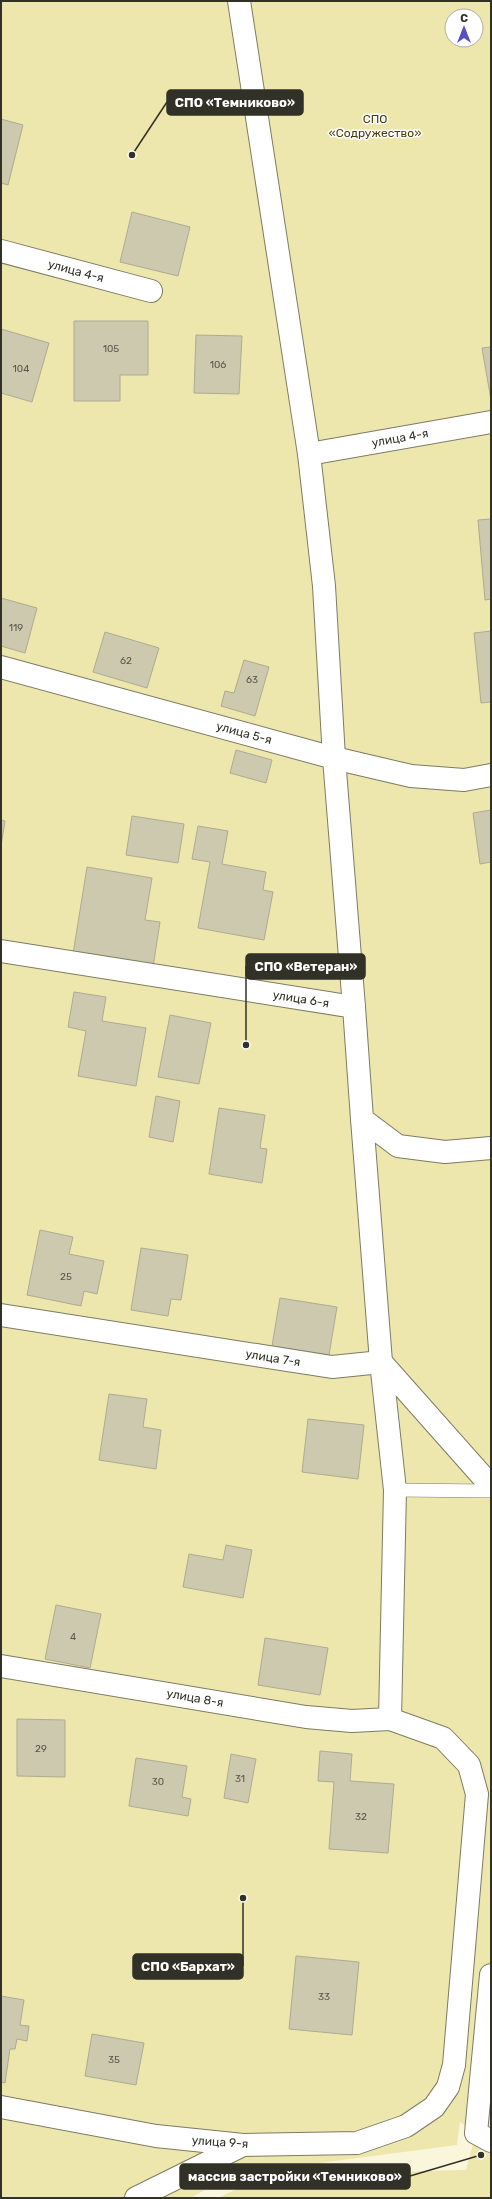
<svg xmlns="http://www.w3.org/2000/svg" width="492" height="2199" viewBox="0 0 492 2199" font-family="Rubik,sans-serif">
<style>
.green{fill:#ede6ad;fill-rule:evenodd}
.building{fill:#ccc9af;stroke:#aeab92}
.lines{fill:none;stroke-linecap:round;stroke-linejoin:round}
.lane-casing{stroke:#7e7b63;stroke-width:14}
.street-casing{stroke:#7e7b63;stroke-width:24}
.lane{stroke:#fff;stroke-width:13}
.street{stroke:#fff;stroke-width:22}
.labels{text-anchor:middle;stroke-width:3;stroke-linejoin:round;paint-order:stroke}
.number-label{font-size:10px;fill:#585749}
.park-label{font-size:12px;fill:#463e03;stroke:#fff}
.street-label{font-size:12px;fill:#323127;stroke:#fff}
.leader{fill:none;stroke:#323127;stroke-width:1.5}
.callout-dot{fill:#323127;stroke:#fff;stroke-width:1.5}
.callout{fill:#323127;stroke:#323127;stroke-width:1.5}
.callout-label{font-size:13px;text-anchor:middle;font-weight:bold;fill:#fff}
</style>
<rect width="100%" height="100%" fill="#faf6dc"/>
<path class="green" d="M1,1H491V2198H219L244,2185L346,2173L466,2170L476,2133L460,2122L457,2145L235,2174L190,2198H1ZM452,16H476V40H452Z"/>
<g class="building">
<polygon points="1,119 23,125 8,185 1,183"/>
<polygon points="132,212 190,227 178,276 120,262"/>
<polygon points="74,321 148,321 148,375 120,375 120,401 74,401"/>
<polygon points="1,329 49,343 32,402 1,393"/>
<polygon points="196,335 242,336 239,394 194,393"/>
<polygon points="491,347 491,400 482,348"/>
<polygon points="491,519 491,599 485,600 478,520"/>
<polygon points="1,598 37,608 25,653 1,646"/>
<polygon points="491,631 491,702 481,703 474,633"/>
<polygon points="105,632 159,648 147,688 93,672"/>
<polygon points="244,660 269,667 255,716 221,706 225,691 234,693"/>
<polygon points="236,750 272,760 266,783 230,773"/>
<polygon points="491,810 491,862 480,864 473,813"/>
<polygon points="132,816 184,824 178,863 126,855"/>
<polygon points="1,820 5,821 1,846"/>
<polygon points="198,826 228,831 222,864 266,872 263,890 273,892 264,940 198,928 210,862 192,859"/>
<polygon points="87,867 152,878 145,920 160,922 153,967 73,954"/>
<polygon points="74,992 106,997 102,1021 146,1028 136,1086 78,1076 86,1031 68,1027"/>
<polygon points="170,1015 211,1023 199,1084 158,1077"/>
<polygon points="156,1096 180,1101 173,1142 149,1137"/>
<polygon points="219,1108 265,1115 260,1148 267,1149 262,1183 209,1174"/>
<polygon points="40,1230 73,1237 69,1254 104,1261 97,1294 84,1291 81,1306 27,1295"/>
<polygon points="141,1248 188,1255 181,1300 171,1299 168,1316 131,1310"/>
<polygon points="280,1298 337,1307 329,1355 272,1346"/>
<polygon points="109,1394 147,1399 143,1427 161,1430 156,1469 99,1460"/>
<polygon points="308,1419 364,1425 358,1479 302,1472"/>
<polygon points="226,1545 252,1550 243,1598 183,1587 189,1554 223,1560"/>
<polygon points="56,1605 101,1614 90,1668 45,1659"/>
<polygon points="265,1638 328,1648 320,1695 258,1685"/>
<polygon points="17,1719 65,1720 65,1777 17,1776"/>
<polygon points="320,1751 352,1754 350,1781 394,1784 388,1853 329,1849 334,1782 318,1781"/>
<polygon points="231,1754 256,1759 248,1803 224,1798"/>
<polygon points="136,1758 187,1766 182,1797 191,1799 188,1816 129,1806"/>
<polygon points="296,1956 359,1962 352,2035 289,2029"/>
<polygon points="1,1996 24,2000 20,2025 29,2026 27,2041 17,2039 15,2049 10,2049 5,2083 1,2082"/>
<polygon points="92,2034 144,2043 136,2085 85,2076"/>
</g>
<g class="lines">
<defs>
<polyline id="lane" points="395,1490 491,1491"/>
<g id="street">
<polyline points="239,1 309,454 324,586 334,758 354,1007"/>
<polyline points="1,251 151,291"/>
<polyline points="309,454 491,422"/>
<polyline points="1,667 334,758 411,776 464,780 491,775"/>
<polyline points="1,951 354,1007 362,1119 398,1146 445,1152 491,1148"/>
<polyline points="1,1315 332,1367 381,1362 491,1486"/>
<polyline points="1,1666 306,1717 352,1721 390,1719"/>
<polyline points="491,1975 476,2133 491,2141"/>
<polyline points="1,2107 156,2136 243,2145 357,2143 406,2126 434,2107 448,2087 454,2065 477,1794 469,1765 443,1738 390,1719 395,1490 381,1362 362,1119"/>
<polyline points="136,2198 243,2145"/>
</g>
</defs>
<use href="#lane" class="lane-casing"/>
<use href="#street" class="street-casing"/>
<use href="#lane" class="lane"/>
<use href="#street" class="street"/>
</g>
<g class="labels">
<g class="number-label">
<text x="111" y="352">105</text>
<text x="218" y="368">106</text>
<text x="21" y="372">104</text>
<text x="16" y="631">119</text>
<text x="126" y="664">62</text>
<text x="252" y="683">63</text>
<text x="66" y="1280">25</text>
<text x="73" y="1640">4</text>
<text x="41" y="1752">29</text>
<text x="240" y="1782">31</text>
<text x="158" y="1785">30</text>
<text x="361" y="1820">32</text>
<text x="324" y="2000">33</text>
<text x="114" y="2063">35</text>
</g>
<g class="park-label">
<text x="375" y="123">СПО<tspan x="375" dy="14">«Содружество»</tspan></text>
</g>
<g class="street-label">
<text transform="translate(76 271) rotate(15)" y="4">улица 4-я</text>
<text transform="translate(400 438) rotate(-10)" y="4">улица 4-я</text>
<text transform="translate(244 733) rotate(15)" y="4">улица 5-я</text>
<text transform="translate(301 999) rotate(9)" y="4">улица 6-я</text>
<text transform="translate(273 1358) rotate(9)" y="4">улица 7-я</text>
<text transform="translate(195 1698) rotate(10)" y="4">улица 8-я</text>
<text transform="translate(220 2142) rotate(4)" y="4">улица 9-я</text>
</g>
</g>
<path class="leader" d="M132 155L167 102M246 1045L246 966M243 1898L243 1966M481 2155L410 2176"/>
<g class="callout-dot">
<circle cx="132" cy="155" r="4"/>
<circle cx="246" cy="1045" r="4"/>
<circle cx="243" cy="1898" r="4"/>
<circle cx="481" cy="2155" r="4"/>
</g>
<g class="callout">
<rect x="167" y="90" width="136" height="25" rx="4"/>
<rect x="246" y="954" width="119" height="25" rx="4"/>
<rect x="133" y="1954" width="110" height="25" rx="4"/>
<rect x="180" y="2164" width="230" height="25" rx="4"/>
</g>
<g class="callout-label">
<text x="235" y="107">СПО «Темниково»</text>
<text x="306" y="971">СПО «Ветеран»</text>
<text x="188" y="1971">СПО «Бархат»</text>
<text x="295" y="2181">массив застройки «Темниково»</text>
</g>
<rect width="492" height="2199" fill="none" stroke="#323127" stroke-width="4"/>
<g transform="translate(464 28)"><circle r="19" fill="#ffffff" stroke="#adada9"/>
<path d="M0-3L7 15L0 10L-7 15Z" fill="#574ec6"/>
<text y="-6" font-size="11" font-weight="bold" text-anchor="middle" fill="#323127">С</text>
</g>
</svg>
